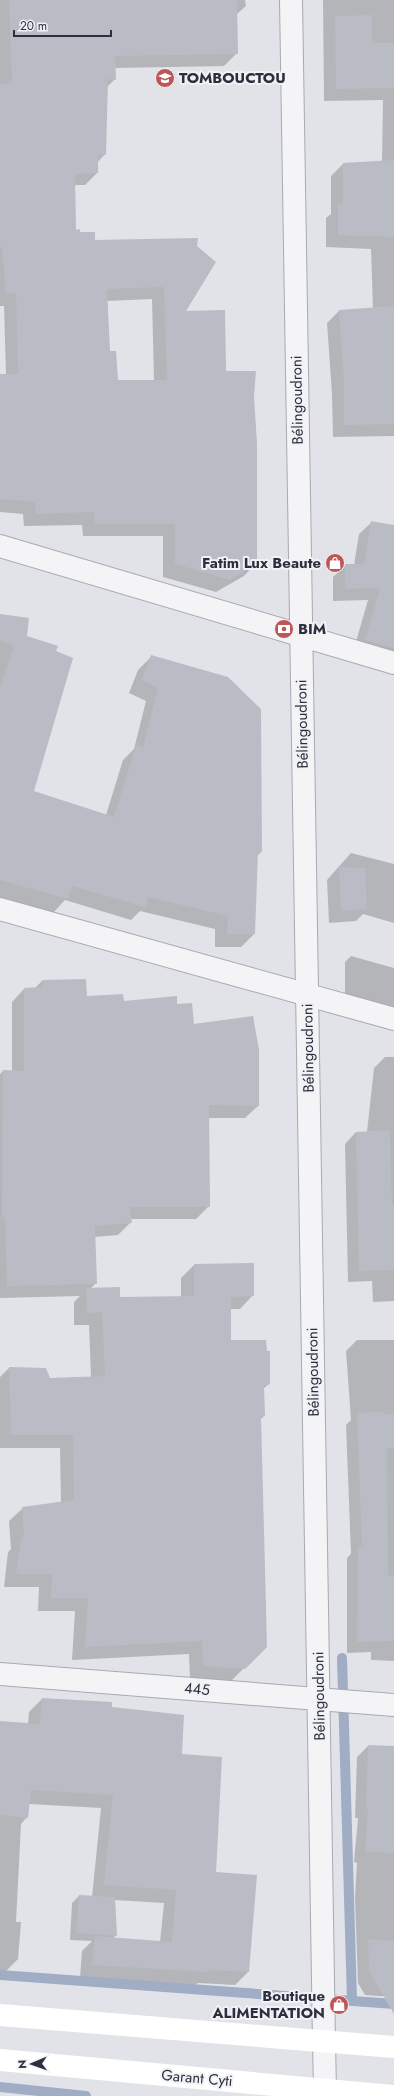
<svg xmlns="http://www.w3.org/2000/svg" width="394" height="2096" viewBox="0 0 394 2096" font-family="Jost,sans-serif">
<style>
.shadow{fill:#0003;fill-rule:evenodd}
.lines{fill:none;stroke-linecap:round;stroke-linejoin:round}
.stream{stroke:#a1adc4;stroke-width:10}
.building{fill:#b9bcc4;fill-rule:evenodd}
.minor-casing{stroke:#a7aab2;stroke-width:24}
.tertiary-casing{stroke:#a7aab2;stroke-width:24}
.minor{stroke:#f4f4f7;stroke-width:22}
.tertiary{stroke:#f4f4f7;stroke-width:22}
.secondary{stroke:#fff;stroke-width:22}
.labels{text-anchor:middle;stroke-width:4;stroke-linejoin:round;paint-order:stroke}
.poi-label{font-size:15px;font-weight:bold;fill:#2c303e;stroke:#f1f2f6;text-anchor:start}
.street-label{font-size:15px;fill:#2c303e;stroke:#f1f2f6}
</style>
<rect width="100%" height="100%" fill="#e1e3e8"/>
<g class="shadow">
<path d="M0,0H245L246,6L236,15L237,53L224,66L114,68L115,79L107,87L105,154L97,163V173L85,185H74L75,231L94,241L197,239L184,312L225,372L253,396L256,563L244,576L216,592L163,577V536H83L82,525L24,526L23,514L0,512V375H6L4,306H0ZM152,299L154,381H117L109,352L107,301Z"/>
<polygon points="323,0 394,0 394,436 333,437 332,394 327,323 339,311 373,309 371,249 326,247 326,218 331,214 331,176 343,164 382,162 383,100 324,101"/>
<polygon points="372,522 394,526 394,664 353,652 368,600 333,601 333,577 346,565 354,565 359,534"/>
<polygon points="0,615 26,636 55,652 33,792 106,815 123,760 134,749 146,701 129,693 138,670 152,656 260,710 261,852 257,856 254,934 241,947 215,947 215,929 140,911 131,920 65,900 54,912 0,897"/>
<polygon points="351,853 394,864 394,923 363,914 356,921 329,923 327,880"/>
<polygon points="351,956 394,968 394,1006 392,1009 345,996 345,962"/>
<polygon points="42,981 86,998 176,1005 193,1025 258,1050 258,1106 245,1118 208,1118 209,1206 196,1219 131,1219 131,1222 118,1235 94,1237 96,1283 90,1289 119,1298 181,1297 181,1278 194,1265 253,1295 240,1309 230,1309 230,1341 269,1384 263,1389 264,1416 260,1420 266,1646 230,1682 190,1679 189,1654 72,1660 75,1611 38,1611 39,1587 4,1587 8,1552 11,1549 9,1521 23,1508 61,1502 60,1448 0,1448 0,1377 9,1368 49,1379 91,1377 89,1325 74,1325 74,1302 80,1296 0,1298 0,1074 3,1071 12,1072 12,1002 24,989 35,988"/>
<polygon points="385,1057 394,1057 394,1301 373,1302 372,1281 348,1282 345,1144 356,1132 367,1132 374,1068"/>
<polygon points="357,1340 394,1340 394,1661 371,1660 371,1652 347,1653 347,1558 351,1554 346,1425 351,1420 346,1351"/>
<path d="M42,1699L111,1708L181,1755L215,1873L248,1972L235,1985L198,1983L195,1985L80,1978L82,1951L92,1941L70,1940L72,1903L79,1896L92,1897L101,1808L29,1804L27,1817L21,1824L16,1922H21L18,1959L5,1972L0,1971V1722L28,1724L29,1712ZM114,1900L164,1903L160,1942L112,1939L116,1935Z"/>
<polygon points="368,1746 394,1747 394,1997 365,1995 358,1983 355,1898 357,1863 354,1862 358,1818 355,1818 357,1757"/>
</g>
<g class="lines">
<g class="stream">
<polyline points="342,1658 352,2000"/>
<polyline points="0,1975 394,2004"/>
<polyline points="0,2087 86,2096"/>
</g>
</g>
<g class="building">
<path d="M9,0H237L238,54L115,56L116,80L108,79L106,155H98V173L75,174L76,230L80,229V232H95V240L198,238L197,246L216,262L186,311L225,310L226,371H256L254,396L257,444V563L230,580L175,564V524H95L94,512L36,514L35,502L0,499V374H18L16,293L6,294L2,247H0V84L12,83ZM164,287L167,380H118L116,351H110L107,289Z"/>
<polygon points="372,15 372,43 394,43 394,88 336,89 335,16"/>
<polygon points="394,160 394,237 338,235 338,205 343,204 343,163"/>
<polygon points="394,306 394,424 344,425 344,381 339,310"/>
<polygon points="371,521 394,525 394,648 365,640 380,588 345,589 345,564 364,564"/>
<polygon points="0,614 29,618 27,636 58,646 56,651 73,658 34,791 114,817 136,745 143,748 158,688 142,680 151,655 228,677 261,709 262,852 258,851 255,934 227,934 228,916 148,897 145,907 72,886 68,899 0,880 0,688 14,646 0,640"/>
<polygon points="339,867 365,868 367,909 341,911"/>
<polygon points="86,979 87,996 123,994 124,1001 177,996 177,1004 192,1003 194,1024 253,1016 259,1050 259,1106 209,1105 210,1207 130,1207 132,1223 95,1226 97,1284 7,1286 5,1217 2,1217 2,1195 3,1070 24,1071 24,988 43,987 42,980"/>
<polygon points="390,1130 392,1205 394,1205 394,1270 359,1271 356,1132"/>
<polygon points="254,1263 254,1296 231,1297 231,1340 266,1340 267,1351 270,1351 270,1384 264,1386 265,1416 261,1416 267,1647 245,1669 203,1666 202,1641 85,1647 88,1598 51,1598 52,1574 16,1574 21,1538 24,1536 22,1507 74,1500 73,1435 11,1435 9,1367 46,1368 50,1378 105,1376 102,1312 87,1313 86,1288 120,1287 120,1297 194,1296 194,1264"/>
<polygon points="384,1412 384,1414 394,1414 394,1448 387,1448 388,1576 394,1575 394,1641 357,1642 358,1546 362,1546 357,1413"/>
<polygon points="42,1698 112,1702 112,1707 184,1715 182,1754 222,1757 216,1872 257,1875 249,1972 209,1970 209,1972 92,1965 95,1936 172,1942 176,1890 104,1885 113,1795 31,1790 28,1818 0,1815 0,1721 40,1724"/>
<polygon points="368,1745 394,1746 394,1853 365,1852 368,1807 366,1807"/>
<polygon points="79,1895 115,1897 117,1936 76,1933"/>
<polygon points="368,1939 394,1941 394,2014 369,1971"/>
</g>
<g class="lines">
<defs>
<g id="minor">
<polyline points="0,546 394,663"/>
<polyline points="0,909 394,1019"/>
<polyline points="0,1674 394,1705"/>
</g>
<polyline id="tertiary" points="291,0 324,2042 325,2090 327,2096"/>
</defs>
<use href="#minor" class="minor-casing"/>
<use href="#tertiary" class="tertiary-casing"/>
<use href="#minor" class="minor"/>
<use href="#tertiary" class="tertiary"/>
<g class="secondary">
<polyline points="0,2015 394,2047"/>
<polyline points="0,2060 394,2096"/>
</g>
</g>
<defs>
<symbol id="school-disc" viewBox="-11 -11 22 22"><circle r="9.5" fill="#be5557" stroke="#f1f2f6"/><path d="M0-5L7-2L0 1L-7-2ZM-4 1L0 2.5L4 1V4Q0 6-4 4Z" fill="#fff"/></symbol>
<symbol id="shop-disc" viewBox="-11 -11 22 22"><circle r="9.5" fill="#be5557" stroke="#f1f2f6"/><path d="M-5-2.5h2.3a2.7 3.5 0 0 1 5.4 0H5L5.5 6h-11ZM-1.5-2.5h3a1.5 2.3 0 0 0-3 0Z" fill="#fff"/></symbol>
<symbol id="bank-disc" viewBox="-11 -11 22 22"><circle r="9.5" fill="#be5557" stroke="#f1f2f6"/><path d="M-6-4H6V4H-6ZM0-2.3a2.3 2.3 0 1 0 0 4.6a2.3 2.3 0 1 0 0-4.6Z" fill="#fff"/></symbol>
</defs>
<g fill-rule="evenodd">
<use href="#school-disc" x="154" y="67" width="22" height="22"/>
<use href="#shop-disc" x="324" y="552" width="22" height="22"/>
<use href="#bank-disc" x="273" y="618" width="22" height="22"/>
<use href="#shop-disc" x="328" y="1994" width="22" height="22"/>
</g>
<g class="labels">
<g class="poi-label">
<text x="179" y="83">TOMBOUCTOU</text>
<text x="321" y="568" text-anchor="end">Fatim Lux Beaute</text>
<text x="298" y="634">BIM</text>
<text x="325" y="2001" text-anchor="end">Boutique<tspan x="325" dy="17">ALIMENTATION</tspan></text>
</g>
<g class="street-label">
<text transform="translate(297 400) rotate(-91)" y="5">Bélingoudroni</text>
<text transform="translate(302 724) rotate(-91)" y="5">Bélingoudroni</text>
<text transform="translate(308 1048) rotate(-91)" y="5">Bélingoudroni</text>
<text transform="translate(313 1372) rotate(-91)" y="5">Bélingoudroni</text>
<text transform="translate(197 1689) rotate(5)" y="5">445</text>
<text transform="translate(319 1696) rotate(-91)" y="5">Bélingoudroni</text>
<text transform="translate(197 2078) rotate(5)" y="5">Garant Cyti</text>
</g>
</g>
<g transform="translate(32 2064) rotate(268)" stroke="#f1f2f6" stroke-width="3" paint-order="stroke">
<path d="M0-3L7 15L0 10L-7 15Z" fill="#2c303e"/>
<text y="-6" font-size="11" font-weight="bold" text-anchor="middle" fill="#2c303e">N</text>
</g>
<path d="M14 30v6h97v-6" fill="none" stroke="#2c303e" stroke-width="2"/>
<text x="20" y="30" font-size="12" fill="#2c303e" stroke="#f1f2f6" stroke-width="3" paint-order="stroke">20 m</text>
</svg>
